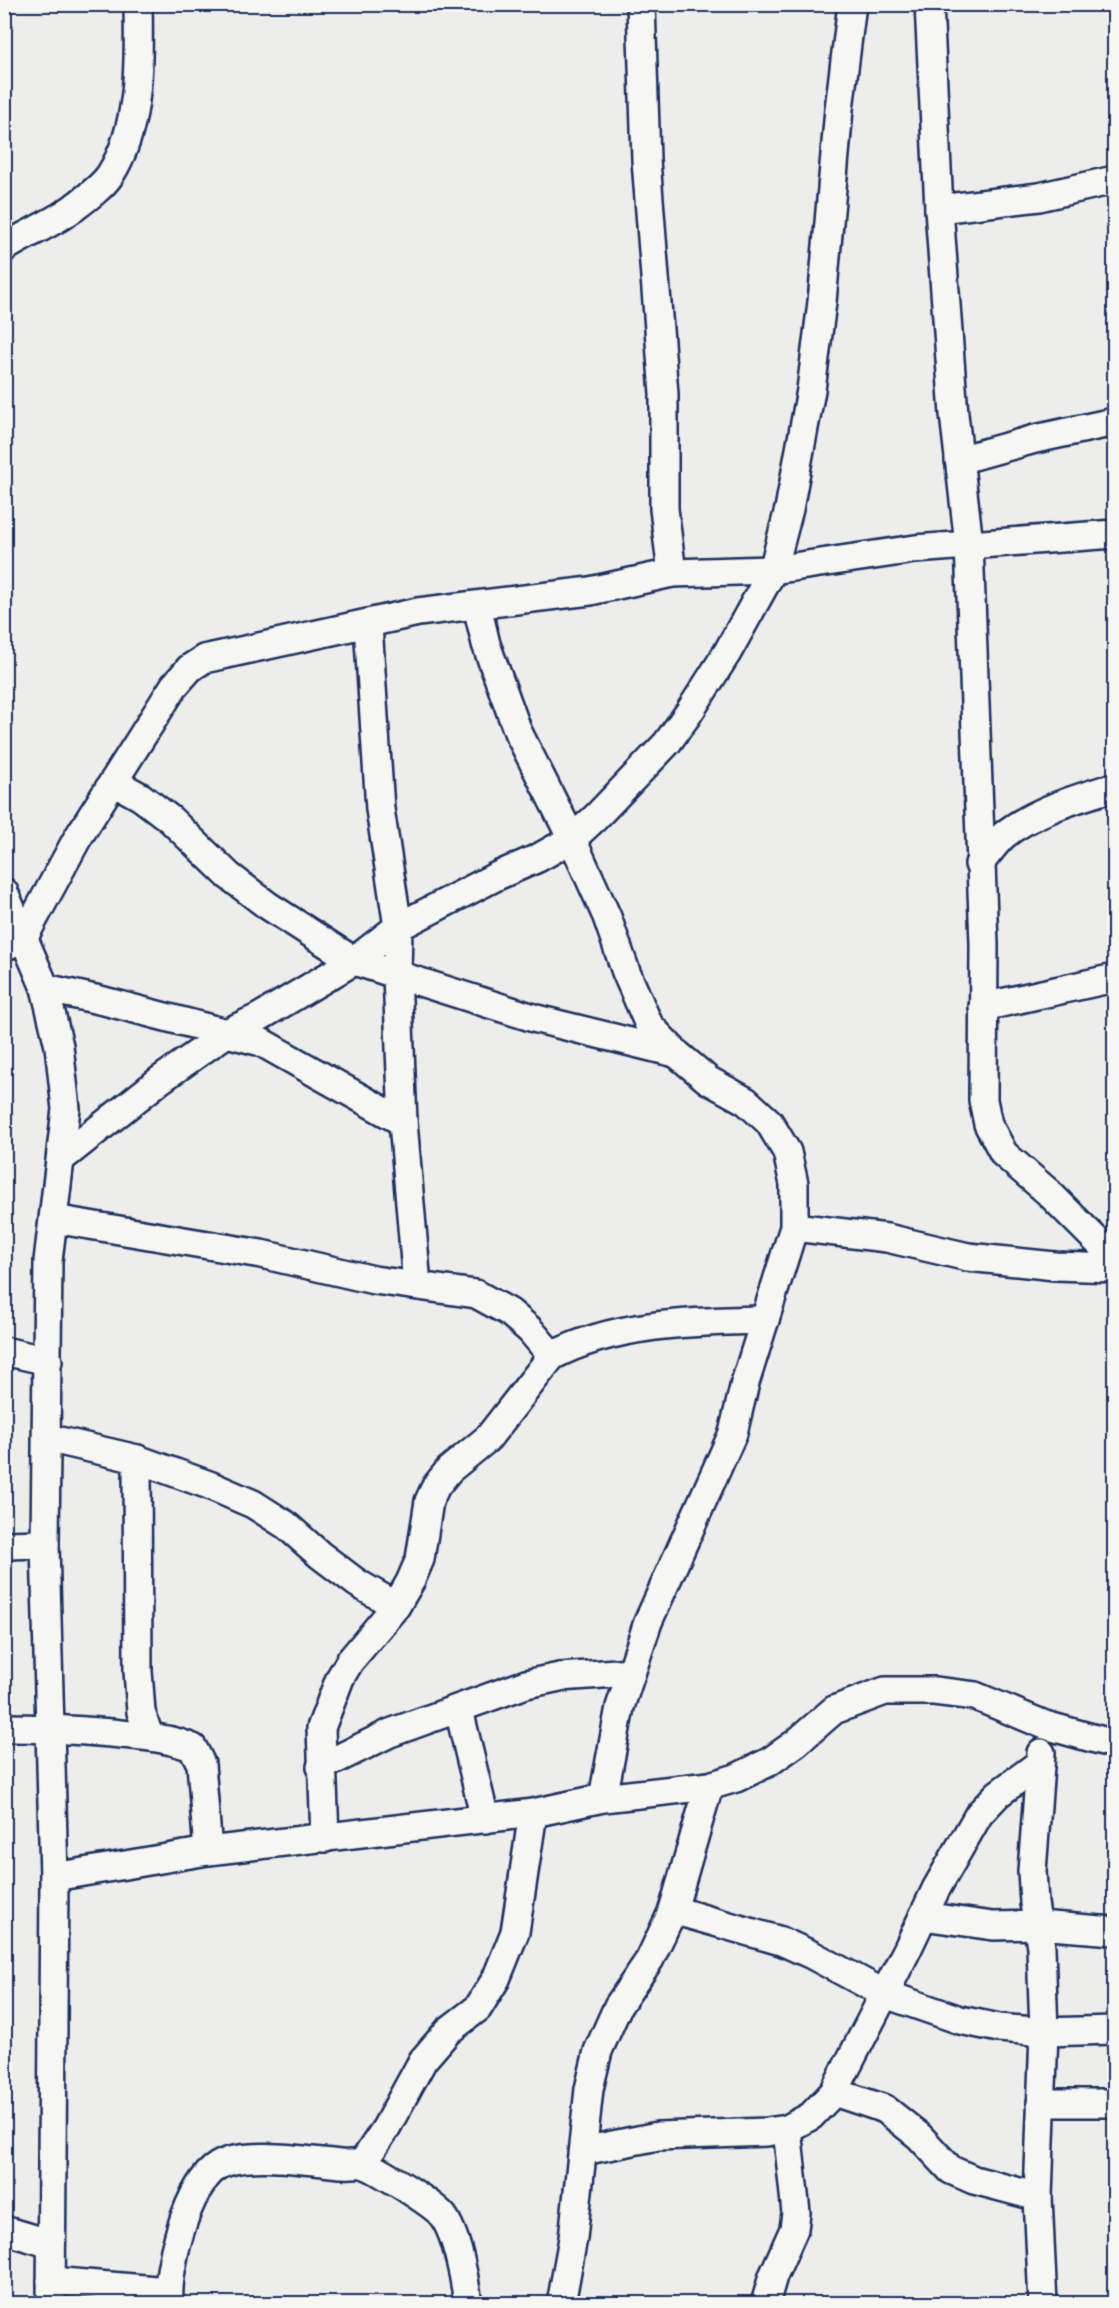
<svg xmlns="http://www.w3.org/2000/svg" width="1119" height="2308" viewBox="0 0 1119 2308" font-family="Caveat,sans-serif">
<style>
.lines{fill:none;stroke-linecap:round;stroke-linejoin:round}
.minor-casing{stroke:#1b2f5e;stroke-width:32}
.minor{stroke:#f6f6f2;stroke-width:27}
</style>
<rect width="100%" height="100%" fill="#edeeec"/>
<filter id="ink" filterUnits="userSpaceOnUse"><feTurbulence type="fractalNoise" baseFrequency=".0167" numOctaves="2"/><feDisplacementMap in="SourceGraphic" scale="12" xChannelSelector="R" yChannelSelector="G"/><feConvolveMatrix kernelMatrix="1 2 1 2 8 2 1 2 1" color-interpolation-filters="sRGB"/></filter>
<g filter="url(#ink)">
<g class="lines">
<defs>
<g id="minor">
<polyline points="641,4 646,160 664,394 664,509 672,573"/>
<polyline points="929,4 939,209"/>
<polyline points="1114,180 1039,197 939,209 954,414 969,544 984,944 983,1100 988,1124 1004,1154 1048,1192 1114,1258"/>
<path d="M4,248C26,234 51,224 72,209C84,200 102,187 110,175C141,127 139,60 138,4"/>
<polyline points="959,460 1035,439 1114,422"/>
<polyline points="477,606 486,644 518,732 572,839 607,917 626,972 649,1025 676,1053 708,1080 746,1101 769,1122 787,1152 794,1184 794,1227 745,1383 733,1433 648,1622 620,1707 603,1798"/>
<polyline points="368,625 380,809 398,927 397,975 403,1122 417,1285"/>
<polyline points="114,782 141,797 170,819 229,876 267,905 354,961 537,1019 675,1053"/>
<path d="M979,864C987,855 995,843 1004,835C1034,811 1078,798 1114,787"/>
<polyline points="4,892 45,988 59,1046 66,1109 48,1261 45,1544 54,1877 51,2304"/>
<polyline points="4,947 24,937 77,839 174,686 190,668 204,659 418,612 590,591 672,573 773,570 915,549 1114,534"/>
<polyline points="45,988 104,1001 261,1042 403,1122"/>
<polyline points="983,1007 1114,978"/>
<polyline points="62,1158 160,1080 228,1032 258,1018 354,961 398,927 497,876 538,858 572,839 596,817 667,743 688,714 727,653 773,570 789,509 811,390 822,302 839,109 852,4"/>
<polyline points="54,1219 261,1254 374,1280 476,1294 509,1312 530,1330 552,1356"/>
<polyline points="794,1227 887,1238 968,1257 1055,1266 1114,1268"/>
<polyline points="4,1351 48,1361"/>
<polyline points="47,1438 137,1459 209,1485 253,1504 286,1525 320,1555 357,1583 396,1606"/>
<polyline points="137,1459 138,1671 141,1712 149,1736"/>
<polyline points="4,1545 45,1544"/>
<polyline points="459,1710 485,1819"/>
<path d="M4,1728C40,1728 75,1730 111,1733C139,1736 167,1737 193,1748L201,1764L208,1851"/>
<polyline points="1041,1753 1032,1871 1034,1903 1041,1947 1044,2032 1038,2197 1043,2304"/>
<polyline points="321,1767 390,1733 526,1684 560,1677 631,1672"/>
<path d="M325,1838L321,1728L340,1678L350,1661L396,1606L410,1582L420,1559L429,1501L436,1486L449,1470L488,1438L552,1356C617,1322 693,1322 765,1320"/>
<polyline points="54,1877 208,1851 533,1813 603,1798 709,1786 736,1778 769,1762 796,1743 834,1710 885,1691 934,1691 975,1696 1045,1725 1114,1744"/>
<polyline points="673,1910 781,1941 812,1955 885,1994 960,2020 999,2028 1044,2032 1114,2030"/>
<polyline points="923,1916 993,1926 1038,1925 1114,1931"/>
<polyline points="834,2092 885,2109 919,2136 951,2170 974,2180 1038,2197"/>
<polyline points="1041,2103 1114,2103"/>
<polyline points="583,2151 658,2136 767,2132 787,2129 811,2116 834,2092 907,1950 936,1889 979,1814 998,1794 1040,1763"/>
<polyline points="362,2164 386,2128 423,2060 448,2031 478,2008 496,1979 515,1932 533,1813"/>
<polyline points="4,2230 51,2244"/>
<polyline points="51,2281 168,2291"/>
<path d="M169,2304C166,2269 187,2185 218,2166C244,2150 309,2161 340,2164C347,2165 356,2163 363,2164C376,2168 435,2205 443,2216C457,2235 465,2280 468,2304"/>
<polyline points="561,2304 573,2238 589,2089 598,2051 618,2006 650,1959 673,1910 709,1786"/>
<polyline points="765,2304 773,2276 794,2229 796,2213 787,2129"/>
</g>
</defs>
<use href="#minor" class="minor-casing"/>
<use href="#minor" class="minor"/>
</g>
</g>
<rect width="1119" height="2308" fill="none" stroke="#f6f6f2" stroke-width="24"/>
<rect x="12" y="12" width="1095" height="2284" fill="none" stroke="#1b2f5e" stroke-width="2" filter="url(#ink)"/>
</svg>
